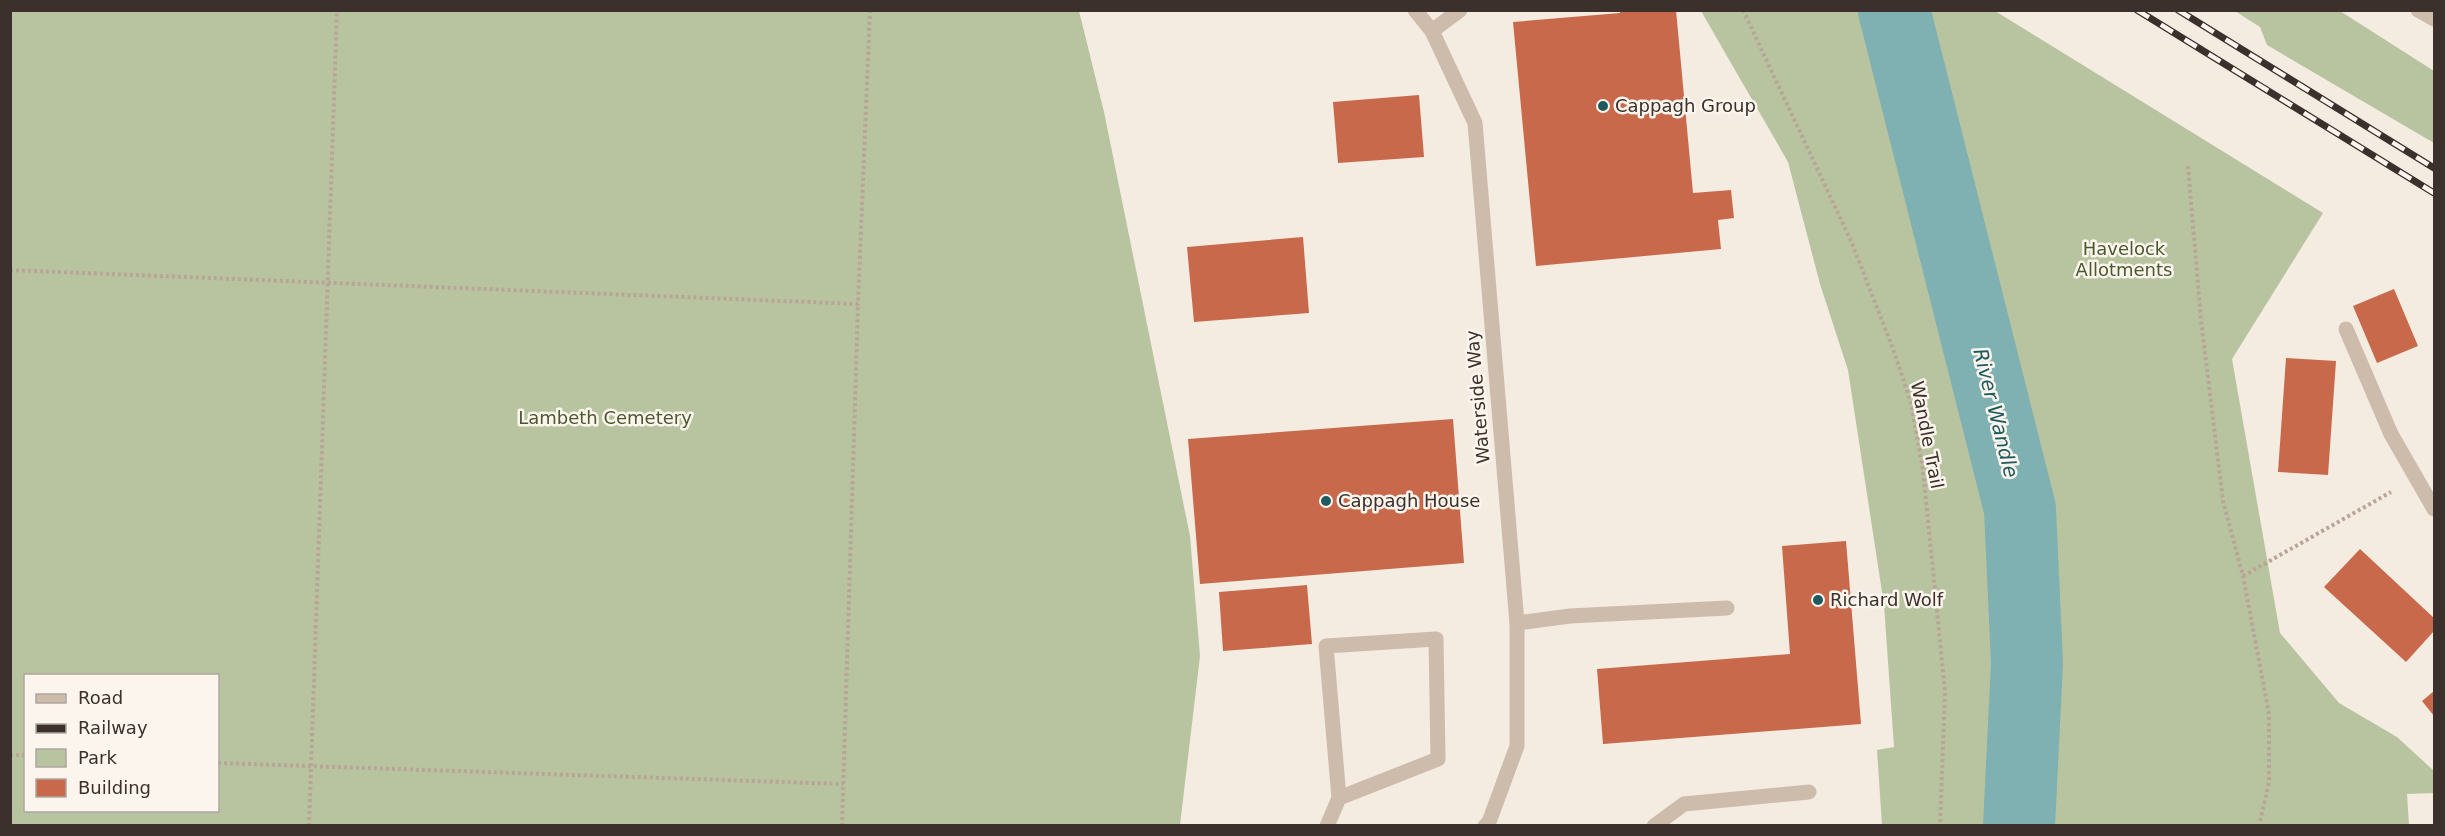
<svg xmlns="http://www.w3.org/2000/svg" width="2445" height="836" viewBox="0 0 2445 836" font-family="'DejaVu Sans',sans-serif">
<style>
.green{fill:#b8c4a0;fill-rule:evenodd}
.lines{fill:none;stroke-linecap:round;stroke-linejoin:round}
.river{stroke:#7fb0b2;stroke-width:72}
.building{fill:#c8694b}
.path{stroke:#b9a596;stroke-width:4;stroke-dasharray:3 3;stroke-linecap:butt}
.lane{stroke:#cdbbac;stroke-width:15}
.street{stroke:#cdbbac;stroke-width:15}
.rail-casing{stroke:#3b302b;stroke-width:7}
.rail{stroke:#fbf5ee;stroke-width:4.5;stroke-dasharray:14;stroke-linecap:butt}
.poi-dot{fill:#1f5a5e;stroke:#fbf5ee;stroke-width:2}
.labels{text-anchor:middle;stroke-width:5;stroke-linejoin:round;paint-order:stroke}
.poi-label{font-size:18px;fill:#3b302b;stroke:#fbf5ee;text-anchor:start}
.park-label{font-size:18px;fill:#4a5a2e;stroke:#fbf5ee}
.street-label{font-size:18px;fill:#3b302b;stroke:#fbf5ee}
.water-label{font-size:20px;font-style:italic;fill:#1f5a5e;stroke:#fbf5ee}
</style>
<rect width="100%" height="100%" fill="#f4ebe1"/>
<g class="green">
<path d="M10,11H1079L1104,112L1190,536L1200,656L1180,825H11ZM26,676H218V810H26Z"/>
<polygon points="1701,11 1995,11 2323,213 2232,359 2280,633 2339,703 2397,737 2434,771 2434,793 2407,794 2409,825 1882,825 1877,750 1894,747 1884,605 1848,370 1820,284 1788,162"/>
<polygon points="2235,11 2340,11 2434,71 2434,143 2267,45 2260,27"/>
</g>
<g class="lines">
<polyline class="river" points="1894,10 2020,509 2027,663 2019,826"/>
</g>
<g class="building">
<polygon points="1620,10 1676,10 1693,193 1731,190 1734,218 1718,220 1721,249 1536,266 1513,22 1620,13"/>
<polygon points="1419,95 1424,157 1338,163 1333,102"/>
<polygon points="1303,237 1309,313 1194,322 1187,247"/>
<polygon points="2394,289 2418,346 2377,363 2353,306"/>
<polygon points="2286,358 2336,361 2328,475 2278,472"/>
<polygon points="1453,419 1464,563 1200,584 1188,439"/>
<polygon points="1846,541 1861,724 1603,744 1597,669 1790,654 1782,546"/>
<polygon points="2360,549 2434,618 2434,631 2406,662 2324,587"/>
<polygon points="1307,585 1312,644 1223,651 1219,592"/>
<polygon points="2434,691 2434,716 2422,701"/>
</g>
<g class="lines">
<g class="path">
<polyline points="1743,10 1851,241 1892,346 1911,403 1923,470 1945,692 1940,826"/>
<polyline points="2188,166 2201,320 2223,501 2243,576 2269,714 2269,782 2259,826"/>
<polyline points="10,270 858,304 870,10"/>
<polyline points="2243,576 2391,492"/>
<polyline points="10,755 26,755"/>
<polyline points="218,763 843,784"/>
<polyline points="309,826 337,10"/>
<polyline points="842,826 858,304"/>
</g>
<g class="lane">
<polyline points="2418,10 2434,19"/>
<polyline points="1432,31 1460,10"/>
<polyline points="2346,329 2391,434"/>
<polyline points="1517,623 1570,616 1727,608"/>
<polyline points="1327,826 1339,798 1326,646 1436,639 1438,759 1339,798"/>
<polyline points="1654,826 1684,804 1809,792"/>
</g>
<g class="street">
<polyline points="1415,10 1432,31 1475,123 1517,623 1517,746 1489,822 1485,826"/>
<polyline points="2391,434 2434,509"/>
</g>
<defs>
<g id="rail">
<polyline points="2137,10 2434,193"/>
<polyline points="2178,10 2434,168"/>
</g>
</defs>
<use href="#rail" class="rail-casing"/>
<use href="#rail" class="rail"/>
</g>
<g class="poi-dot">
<circle cx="1603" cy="106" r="6"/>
<circle cx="1326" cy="501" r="6"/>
<circle cx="1818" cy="600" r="6"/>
</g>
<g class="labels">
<g class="poi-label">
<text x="1615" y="112">Cappagh Group</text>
<text x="1338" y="507">Cappagh House</text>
<text x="1830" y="606">Richard Wolf</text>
</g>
<g class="park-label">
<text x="2124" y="255">Havelock<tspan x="2124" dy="21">Allotments</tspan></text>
<text x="605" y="424">Lambeth Cemetery</text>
</g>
<g class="street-label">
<text transform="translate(1478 397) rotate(-95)" y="6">Waterside Way</text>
<text transform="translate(1927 435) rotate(79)" y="6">Wandle Trail</text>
</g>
<g class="water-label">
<text transform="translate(1996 413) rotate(76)" y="7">River Wandle</text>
</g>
</g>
<rect width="2445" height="836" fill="none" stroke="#3b302b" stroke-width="24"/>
<rect x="24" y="674" width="195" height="138" fill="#fbf5ee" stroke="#aea6a0" stroke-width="1.5"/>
<rect x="36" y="694" width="30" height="9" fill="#cdbbac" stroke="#aea6a0" stroke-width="1.5"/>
<text x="78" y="704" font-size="18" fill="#3b302b">Road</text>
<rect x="36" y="724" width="30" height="9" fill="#3b302b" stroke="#aea6a0" stroke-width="1.5"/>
<text x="78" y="734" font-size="18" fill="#3b302b">Railway</text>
<rect x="36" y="749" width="30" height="18" fill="#b8c4a0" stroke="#aea6a0" stroke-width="1.5"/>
<text x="78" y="764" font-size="18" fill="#3b302b">Park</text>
<rect x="36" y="779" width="30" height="18" fill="#c8694b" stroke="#aea6a0" stroke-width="1.5"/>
<text x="78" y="794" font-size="18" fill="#3b302b">Building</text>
</svg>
